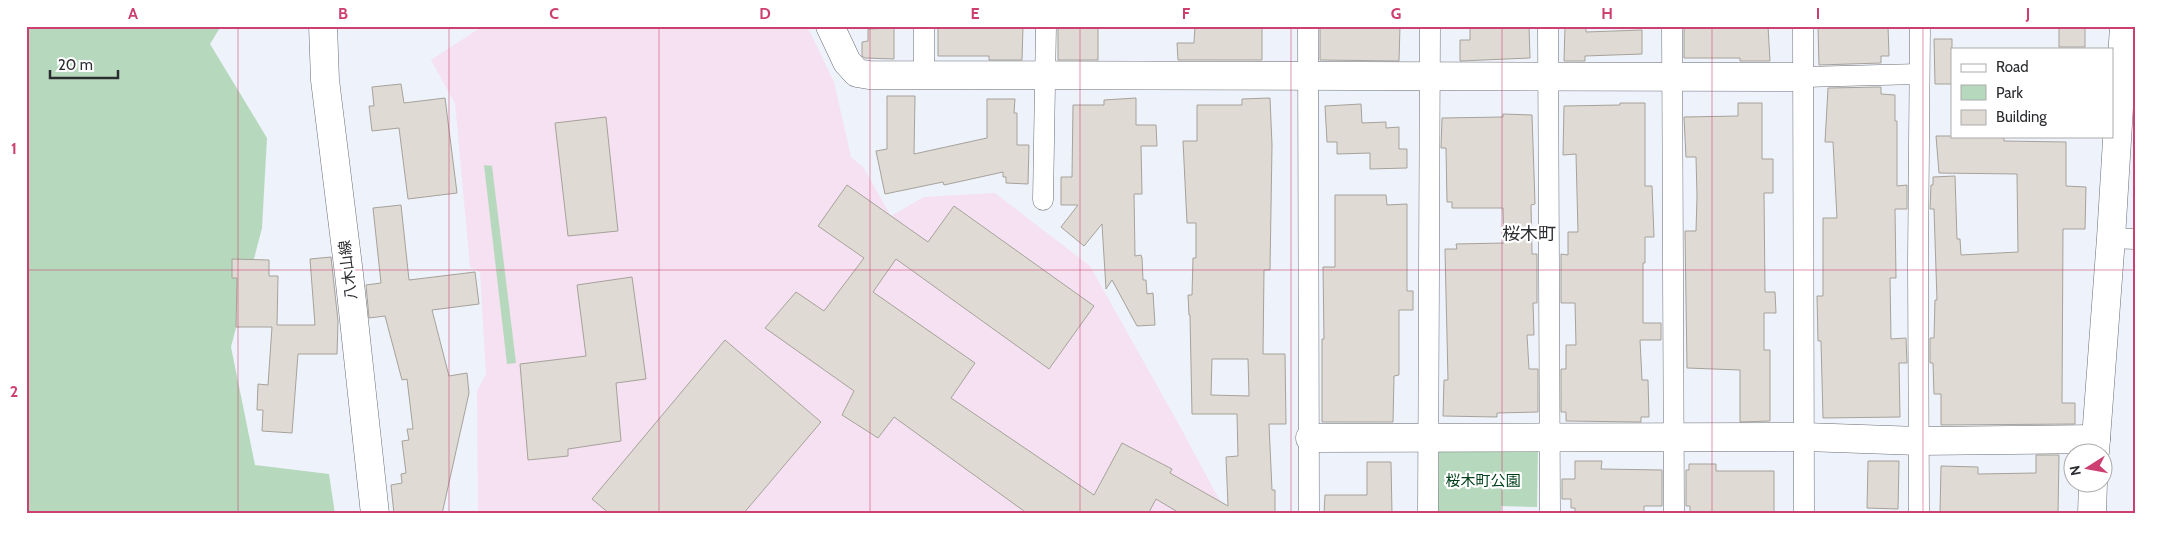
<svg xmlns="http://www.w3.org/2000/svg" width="2161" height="540" viewBox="0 0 2161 540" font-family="Cabin,'Noto Sans JP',sans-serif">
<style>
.education{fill:#f5e1f1}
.green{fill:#b6d9bd}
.building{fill:#dfdad3;stroke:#a6a29b;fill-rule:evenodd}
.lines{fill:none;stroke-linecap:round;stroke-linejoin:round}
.street-casing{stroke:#6a6d74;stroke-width:21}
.secondary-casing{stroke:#6a6d74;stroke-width:29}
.street{stroke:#fff;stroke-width:20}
.secondary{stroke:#fff;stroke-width:28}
.grid{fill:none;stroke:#cc3f70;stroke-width:1;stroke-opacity:0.55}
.labels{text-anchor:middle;stroke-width:4.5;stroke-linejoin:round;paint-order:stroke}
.street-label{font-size:15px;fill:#2c2d30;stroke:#fff}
.park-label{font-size:15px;fill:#00411b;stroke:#fff}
.quarter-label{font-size:18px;fill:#2c2d30;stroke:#fff}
.neatline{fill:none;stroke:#cc3f70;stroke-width:2}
.grid-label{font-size:16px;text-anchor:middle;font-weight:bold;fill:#cc3f70}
</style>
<rect width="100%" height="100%" fill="#eef2fa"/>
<polygon class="education" points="483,26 807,26 834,82 851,157 863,167 891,216 924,197 995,193 1090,266 1178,423 1227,514 474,514 478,511 477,391 486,374 480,272 470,267 455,103 431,60"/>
<g class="green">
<polygon points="26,26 221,26 210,44 267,138 262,228 231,347 255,465 329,474 335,514 26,514"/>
<polygon points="484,165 492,166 516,363 507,364"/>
<polygon points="1439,448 1538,449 1537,507 1501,506 1501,512 1438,511"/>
</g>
<g class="building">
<polygon points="938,26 1023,26 1022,60 989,60 989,56 938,56"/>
<rect x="1058" y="26" width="40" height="34"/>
<polygon points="1195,26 1262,26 1262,60 1178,60 1177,43 1194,43"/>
<polygon points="1400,26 1399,61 1320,60 1320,27"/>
<polygon points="1470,26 1529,26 1530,58 1460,61 1460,40 1470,40"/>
<polygon points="1565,26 1586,26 1586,32 1642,30 1642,54 1585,56 1585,61 1564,61"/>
<polygon points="1684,26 1768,26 1770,61 1740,61 1740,58 1684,58"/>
<polygon points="1818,26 1888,26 1889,56 1881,56 1881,63 1819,65"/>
<rect x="2059" y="26" width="26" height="21"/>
<polygon points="894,28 894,59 865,58 862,56 862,42 868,41 868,29"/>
<polygon points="1934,39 1952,39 1952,84 1935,84"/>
<polygon points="401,84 404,103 445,98 457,193 408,199 399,128 372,131 369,106 374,106 372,87"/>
<polygon points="1881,87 1881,94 1895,95 1895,121 1897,121 1897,186 1907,185 1907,209 1895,209 1896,278 1890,278 1891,339 1906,338 1907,363 1899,363 1900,417 1823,418 1821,341 1818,341 1817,296 1823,296 1823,218 1837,218 1833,142 1825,142 1828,88"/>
<polygon points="887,96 915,96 914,154 987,138 987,99 1015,99 1014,113 1017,113 1017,145 1029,145 1028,184 1006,183 1006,177 1003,177 1003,172 944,185 943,182 885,194 876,151 887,149"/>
<polygon points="1136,98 1136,125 1156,125 1157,146 1141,146 1142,194 1134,194 1135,256 1141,255 1142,258 1143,280 1146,280 1147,294 1153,293 1155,325 1137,326 1112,280 1106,289 1102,224 1084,246 1061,227 1078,205 1061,205 1061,177 1072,177 1073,105 1104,105 1104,100"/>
<path d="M1270,98L1272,145L1270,270H1264L1263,354H1285L1286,424H1269L1272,490H1275V514H1181L1156,499L1148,514H1028L894,417L878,438L842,415L854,391L765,328L796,292L824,311L864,258L818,226L847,185L928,242L954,206L1094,306L1049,369L896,259L873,292L975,363L951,398L1094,495L1122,443L1172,469L1170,473L1228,506L1226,457L1238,456L1237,414H1192L1190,315H1189L1188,295H1192L1193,258H1196V223H1187L1183,141H1197V105H1242V99ZM1212,359H1248L1249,396L1211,395Z"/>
<polygon points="1620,103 1645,103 1645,186 1652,186 1654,237 1645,237 1645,263 1643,263 1643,323 1661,323 1661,340 1640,340 1642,380 1648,380 1649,417 1641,417 1641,422 1566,421 1566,412 1561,412 1561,369 1566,369 1566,345 1576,345 1575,303 1561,303 1561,254 1568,255 1568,232 1578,232 1576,154 1563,155 1564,106 1620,105"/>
<polygon points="1738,103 1762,103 1762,159 1773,159 1773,193 1764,193 1765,292 1775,292 1776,313 1764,313 1764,350 1770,350 1770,421 1740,422 1740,370 1687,368 1685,231 1696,231 1697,196 1696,157 1686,157 1684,117 1738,116"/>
<polygon points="1361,104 1362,123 1386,122 1386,128 1399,127 1399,149 1407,149 1407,168 1370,169 1370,153 1337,154 1337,142 1327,142 1325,106"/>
<polygon points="1503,114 1532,115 1535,204 1531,205 1532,254 1537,254 1537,303 1533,303 1534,335 1527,335 1529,369 1538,369 1538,412 1497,413 1497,417 1443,416 1444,380 1448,380 1445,249 1457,249 1456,244 1504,243 1503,208 1452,208 1452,202 1447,202 1446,148 1441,148 1442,118 1503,117"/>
<polygon points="606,117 618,231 568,236 555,123"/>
<polygon points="1936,136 2004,136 2004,141 2066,142 2066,186 2086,187 2085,229 2063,229 2062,403 2075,403 2075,424 1941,425 1941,394 1934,394 1933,363 1930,363 1930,338 1934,338 1935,300 1937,300 1934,209 1930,209 1931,185 1933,185 1933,177 1955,176 1957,239 1960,239 1961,255 2018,252 2017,174 1939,173"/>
<polygon points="1335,195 1386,195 1387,205 1407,204 1407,291 1413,291 1413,310 1399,310 1399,375 1394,376 1393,422 1322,422 1322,339 1324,339 1323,267 1335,267"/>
<polygon points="401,205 409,280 475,272 479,304 432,310 449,376 467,373 469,393 442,514 394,514 391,485 402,483 401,474 406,473 402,441 409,440 407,429 413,429 407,379 402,380 385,316 369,318 366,285 381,283 373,208"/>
<polygon points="331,257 338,321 337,354 298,354 292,433 262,431 263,410 257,410 258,384 268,385 272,327 236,327 237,278 232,278 232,259 269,260 269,276 278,276 277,325 315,325 310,259"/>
<polygon points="632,277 646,379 616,383 621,441 568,449 568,456 528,460 520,364 586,356 577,285"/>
<polygon points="725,340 821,422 743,514 610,514 592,499"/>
<polygon points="2036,455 2059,455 2058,514 1940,514 1941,466 1978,467 1978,474 2036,473"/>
<polygon points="1575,461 1602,461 1601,469 1662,470 1662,506 1644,506 1644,514 1575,514 1575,508 1571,508 1571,499 1562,499 1562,479 1575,479"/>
<polygon points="1868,461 1899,461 1898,509 1867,508"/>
<polygon points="1367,462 1391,462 1392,514 1324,514 1325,495 1367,495"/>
<polygon points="1689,464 1716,464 1716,471 1774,471 1774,514 1690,514 1690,506 1686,506 1686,470 1689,470"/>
</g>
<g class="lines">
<defs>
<g id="street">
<polyline points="1308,26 1309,514"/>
<polyline points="1548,26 1550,514"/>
<polyline points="1672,26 1674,514"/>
<polyline points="1803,26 1804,514"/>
<polyline points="924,75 924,26"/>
<polyline points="1803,77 1919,74"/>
<polyline points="1043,200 1046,26"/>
<polyline points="2111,238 2135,239"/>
<polyline points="1428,514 1430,26"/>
<polyline points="1919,514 1918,262 1920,26"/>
</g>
<g id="secondary">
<polyline points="323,26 325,80 349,274 375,514"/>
<polyline points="830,26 847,62 857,73 869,75 1803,77"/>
<polyline points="1310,438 1805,437 1919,441 2096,439"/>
<polyline points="2095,452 2111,238 2124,26"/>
<polyline points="2092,514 2093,482"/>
</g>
</defs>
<use href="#street" class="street-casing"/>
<use href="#secondary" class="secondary-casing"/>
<use href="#street" class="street"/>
<use href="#secondary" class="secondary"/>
</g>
<path class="grid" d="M238,26V514M449,26V514M659,26V514M870,26V514M1080,26V514M1291,26V514M1502,26V514M1712,26V514M1923,26V514M26,270H2135"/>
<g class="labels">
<g class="street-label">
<text transform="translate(348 270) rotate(-97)" y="5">八木山線</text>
</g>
<g class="park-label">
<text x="1483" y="486">桜木町公園</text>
</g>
<g class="quarter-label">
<text x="1529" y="240">桜木町</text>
</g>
</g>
<rect width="2161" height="540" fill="none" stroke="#ffffff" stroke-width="55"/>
<rect x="1951" y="48" width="162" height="90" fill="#ffffff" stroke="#ababac"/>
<rect x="1961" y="64" width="25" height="8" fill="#ffffff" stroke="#ababac"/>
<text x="1996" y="72" font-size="15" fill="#2c2d30">Road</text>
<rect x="1961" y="85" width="25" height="15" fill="#b6d9bd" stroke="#ababac"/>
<text x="1996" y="98" font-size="15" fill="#2c2d30">Park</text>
<rect x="1961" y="110" width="25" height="15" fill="#dfdad3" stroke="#ababac"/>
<text x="1996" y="122" font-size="15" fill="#2c2d30">Building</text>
<g transform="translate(2088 468) rotate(259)"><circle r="24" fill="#ffffff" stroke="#ababac"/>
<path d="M0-4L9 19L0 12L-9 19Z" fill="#cc3f70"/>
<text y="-8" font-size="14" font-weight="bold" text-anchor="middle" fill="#2c2d30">N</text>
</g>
<path d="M50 70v8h68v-8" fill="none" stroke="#2c2d30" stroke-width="2.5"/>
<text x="58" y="70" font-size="15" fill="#2c2d30" stroke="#ffffff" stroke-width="4" paint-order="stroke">20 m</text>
<rect x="28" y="28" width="2106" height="484" class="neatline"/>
<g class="grid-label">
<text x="133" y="19">A</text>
<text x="343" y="19">B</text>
<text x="554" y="19">C</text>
<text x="765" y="19">D</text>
<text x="975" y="19">E</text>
<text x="1186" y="19">F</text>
<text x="1396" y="19">G</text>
<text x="1607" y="19">H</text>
<text x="1818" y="19">I</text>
<text x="2028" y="19">J</text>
<text x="14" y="154">1</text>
<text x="14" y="397">2</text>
</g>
</svg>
